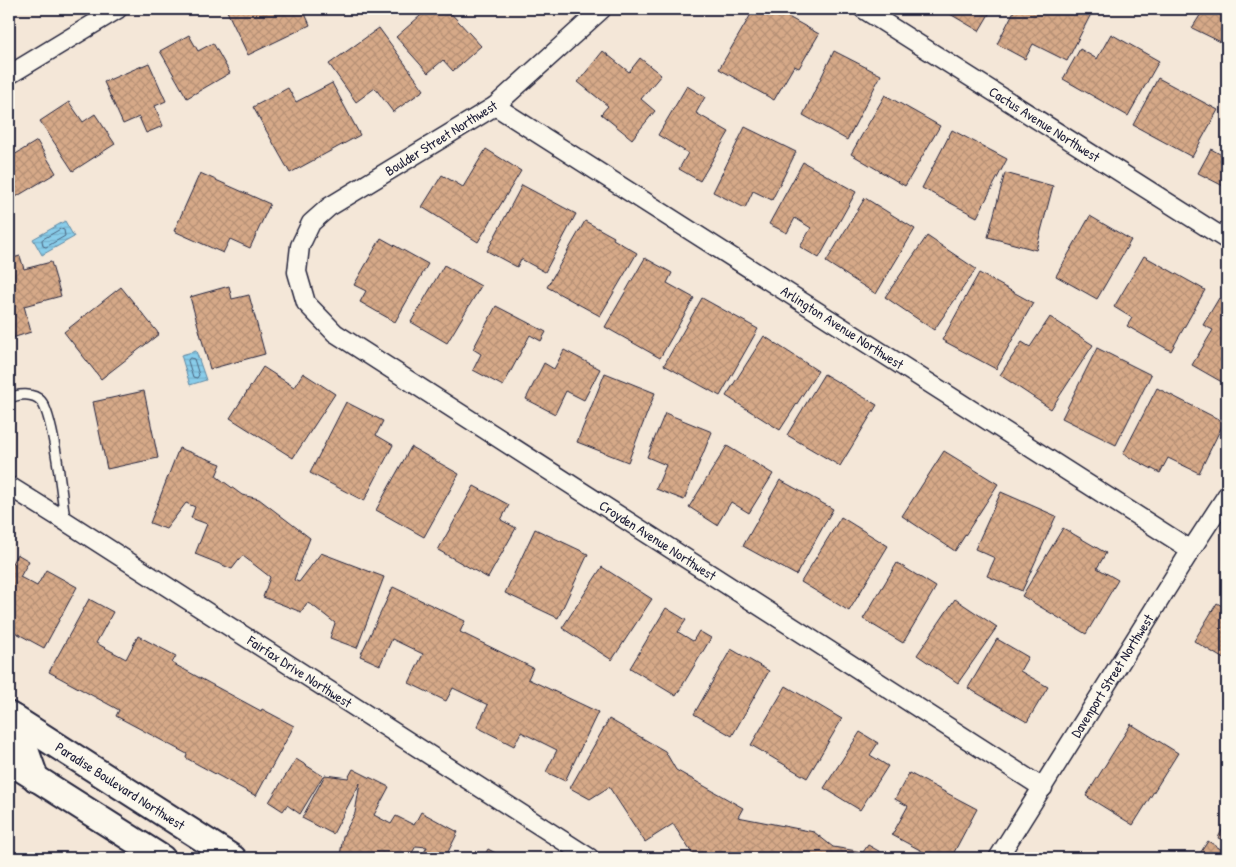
<svg xmlns="http://www.w3.org/2000/svg" width="1236" height="867" viewBox="0 0 1236 867" font-family="'Patrick Hand',sans-serif">
<style>
.water{fill:url(#water-rules);stroke:#6089a4}
.lines{fill:none;stroke-linecap:round;stroke-linejoin:round}
.shore{stroke:#4b6681;stroke-width:1}
.building{fill:url(#building-cross-hatch);stroke:#22223b}
.lane-casing{stroke:#22223b;stroke-width:12}
.street-casing{stroke:#22223b;stroke-width:21}
.secondary-casing{stroke:#22223b;stroke-width:29}
.lane{stroke:#fbf7ec;stroke-width:9}
.street{stroke:#fbf7ec;stroke-width:18}
.secondary{stroke:#fbf7ec;stroke-width:25}
.labels{text-anchor:middle;stroke-width:5;stroke-linejoin:round;paint-order:stroke}
.street-label{font-size:14px;fill:#22223b;stroke:#fbf7ec}
</style>
<defs>
<pattern id="water-rules" width="6" height="5" patternUnits="userSpaceOnUse" patternTransform="scale(1.25)"><rect width="6" height="5" fill="#89cdea"/><path d="M0 2.5h6" fill="none" stroke="#76b0ca"/></pattern>
<pattern id="building-cross-hatch" width="8" height="8" patternUnits="userSpaceOnUse" patternTransform="scale(1.25)"><rect width="8" height="8" fill="#d6a988"/><path d="M0 0l8 8M0 8l8-8" fill="none" stroke="#b79176"/></pattern>
</defs>
<rect width="100%" height="100%" fill="#f4e7d8"/>
<filter id="ink" filterUnits="userSpaceOnUse"><feTurbulence type="fractalNoise" baseFrequency=".02" numOctaves="2"/><feDisplacementMap in="SourceGraphic" scale="10" xChannelSelector="R" yChannelSelector="G"/><feConvolveMatrix kernelMatrix="1 2 1 2 8 2 1 2 1" color-interpolation-filters="sRGB"/></filter>
<g filter="url(#ink)">
<g class="water">
<polygon points="65,221 74,237 42,255 33,239"/>
<polygon points="196,351 206,380 190,385 181,355"/>
</g>
<g class="lines">
<g class="shore">
<polygon points="61,229 64,230 65,236 46,247 43,246 42,240"/>
<polygon points="190,358 194,359 199,375 197,378 193,377 188,361"/>
</g>
</g>
<g class="building">
<polygon points="226,9 303,9 310,25 248,55"/>
<polygon points="428,9 447,9 481,46 453,71 443,60 428,73 396,37"/>
<polygon points="754,9 774,9 819,34 799,68 794,66 774,100 719,69"/>
<polygon points="953,9 992,9 979,31 950,14"/>
<polygon points="1015,9 1081,9 1091,14 1067,61 1033,44 1025,59 997,44"/>
<polygon points="1204,9 1227,9 1227,45 1192,28"/>
<polygon points="379,28 424,90 393,112 375,88 356,102 329,64"/>
<polygon points="1111,34 1159,61 1128,116 1063,79 1080,49 1097,59"/>
<polygon points="189,35 198,51 213,43 230,73 187,98 160,51"/>
<polygon points="603,51 629,72 640,58 661,75 641,99 655,111 632,139 601,114 608,106 578,82"/>
<polygon points="834,51 881,75 847,140 803,115"/>
<polygon points="149,63 166,101 155,106 163,126 146,133 139,117 123,124 104,82"/>
<polygon points="1158,78 1218,110 1192,157 1133,125"/>
<polygon points="332,83 360,135 290,173 253,107 288,88 296,102"/>
<polygon points="687,86 705,97 696,113 729,132 700,181 679,169 688,153 658,135"/>
<polygon points="885,95 940,126 905,186 851,154"/>
<polygon points="69,102 83,122 95,114 115,144 73,171 40,121"/>
<polygon points="745,127 796,152 772,200 753,191 745,208 713,192"/>
<polygon points="952,130 1007,159 977,217 922,188"/>
<polygon points="37,141 56,173 9,201 9,158"/>
<polygon points="486,149 521,171 478,242 422,207 442,175 463,187"/>
<polygon points="1211,149 1227,158 1227,188 1198,173"/>
<polygon points="803,162 856,192 819,258 800,247 811,228 795,218 787,233 769,224"/>
<polygon points="200,173 270,204 250,248 230,239 223,253 174,231"/>
<polygon points="1005,173 1053,186 1036,250 988,237"/>
<polygon points="522,185 576,214 545,272 521,259 517,267 487,251"/>
<polygon points="865,198 915,229 876,294 826,262"/>
<polygon points="1090,216 1131,240 1097,299 1056,276"/>
<polygon points="585,221 614,237 613,239 637,253 600,316 547,287"/>
<polygon points="927,236 976,269 934,330 885,297"/>
<polygon points="381,238 428,264 395,322 360,302 366,291 354,285"/>
<polygon points="20,256 24,269 51,262 61,296 24,306 31,332 9,339 9,259"/>
<polygon points="1144,256 1205,290 1171,351 1127,326 1132,318 1114,307"/>
<polygon points="645,258 672,273 667,283 694,298 660,358 605,327"/>
<polygon points="444,265 481,286 447,343 411,322"/>
<polygon points="979,273 1033,303 996,369 942,340"/>
<polygon points="229,286 232,299 249,295 265,354 210,369 190,297"/>
<polygon points="121,287 159,334 101,379 64,332"/>
<polygon points="702,298 758,329 720,396 664,365"/>
<polygon points="1219,298 1227,303 1227,385 1192,365 1213,330 1203,325"/>
<polygon points="496,306 546,332 541,341 530,335 503,386 473,370 481,354 473,349"/>
<polygon points="1050,317 1093,345 1051,409 1000,375 1022,342 1030,347"/>
<polygon points="764,336 818,371 780,430 726,396"/>
<polygon points="1097,348 1151,375 1116,445 1062,418"/>
<polygon points="564,350 600,369 584,400 566,391 555,414 526,399 544,363 554,369"/>
<polygon points="263,367 294,387 303,373 335,394 293,458 230,418"/>
<polygon points="605,373 655,393 628,462 577,442"/>
<polygon points="824,374 877,405 840,466 787,435"/>
<polygon points="1157,388 1224,422 1199,473 1168,458 1160,473 1123,454"/>
<polygon points="144,391 158,458 107,469 93,402"/>
<polygon points="346,402 383,421 376,435 393,445 364,501 310,473"/>
<polygon points="665,413 712,432 684,500 656,489 666,465 647,457"/>
<polygon points="727,446 773,474 749,513 731,502 717,525 689,507"/>
<polygon points="411,447 459,474 424,537 376,510"/>
<polygon points="179,448 221,464 216,476 242,495 259,499 310,538 294,580 299,582 321,553 384,577 357,648 330,638 335,623 312,605 307,603 301,612 263,597 270,577 243,556 242,556 232,569 195,554 207,524 191,518 195,507 186,503 166,529 150,523"/>
<polygon points="944,451 998,484 955,551 902,516"/>
<polygon points="780,480 833,509 796,575 743,546"/>
<polygon points="474,486 509,505 501,520 516,528 488,578 438,550"/>
<polygon points="1001,492 1056,516 1022,591 987,576 995,558 975,549"/>
<polygon points="841,517 888,546 849,611 801,582"/>
<polygon points="1063,528 1106,553 1097,568 1118,580 1086,634 1022,596"/>
<polygon points="535,529 588,554 558,618 505,593"/>
<polygon points="17,554 29,561 20,577 37,586 46,570 77,587 44,648 9,629 9,569"/>
<polygon points="897,563 936,587 903,643 863,619"/>
<polygon points="602,567 652,599 612,660 562,628"/>
<polygon points="393,587 465,621 460,632 533,668 528,679 598,712 565,781 546,772 557,750 521,732 514,746 477,727 488,705 453,688 446,701 409,683 423,654 392,639 380,665 360,656"/>
<polygon points="89,599 113,612 96,643 126,659 138,636 176,656 172,663 261,711 262,709 294,726 256,796 186,758 187,754 116,716 119,710 49,672"/>
<polygon points="955,599 997,627 958,683 917,655"/>
<polygon points="1217,603 1227,609 1227,661 1194,641"/>
<polygon points="666,608 686,620 678,632 693,641 699,631 711,638 676,696 630,668"/>
<polygon points="997,639 1028,657 1020,671 1048,687 1027,722 968,688"/>
<polygon points="731,649 769,671 732,736 694,714"/>
<polygon points="786,686 842,719 807,778 751,745"/>
<polygon points="609,719 665,751 676,770 743,808 738,817 814,832 833,847 863,852 868,845 891,858 695,858 673,824 645,842 609,787 590,799 570,788"/>
<polygon points="1131,724 1178,753 1133,825 1086,796"/>
<polygon points="860,732 878,743 870,755 888,766 860,810 824,788"/>
<polygon points="296,759 323,776 300,814 287,805 283,811 269,802"/>
<polygon points="353,769 389,787 374,815 391,824 396,816 414,825 421,812 458,832 445,858 421,858 427,847 416,846 409,858 357,858 340,856 343,836 355,813 360,783 333,834 302,818 325,775 348,778"/>
<polygon points="909,773 977,809 951,858 935,858 892,835 908,806 895,799"/>
<polygon points="1227,820 1227,842 1218,838"/>
<polygon points="1208,841 1227,853 1227,858 1197,858"/>
<polygon points="488,849 505,858 483,858"/>
</g>
<g class="lines">
<defs>
<path id="lane" d="M9,399C18,393 34,393 41,401C54,416 62,497 65,520"/>
<g id="street">
<path id="s1" d="M602,9L495,106L329,207L311,223L300,246L297,272L306,303L335,333L1043,788"/>
<path id="s2" d="M863,9L1227,240"/>
<polyline points="9,75 118,9"/>
<path id="s3" d="M495,106L1191,550"/>
<path id="s4" d="M9,486L65,521L590,858"/>
<path id="s5" d="M998,858L1191,550L1227,495"/>
</g>
<g id="secondary">
<path id="s6" d="M9,715L233,858"/>
<polyline points="14,718 36,779"/>
<polyline points="9,761 162,858"/>
</g>
</defs>
<use href="#lane" class="lane-casing"/>
<use href="#street" class="street-casing"/>
<use href="#secondary" class="secondary-casing"/>
<use href="#lane" class="lane"/>
<use href="#street" class="street"/>
<use href="#secondary" class="secondary"/>
</g>
</g>
<g class="labels">
<g class="street-label">
<text dy="5" stroke="none"><textPath href="#s2" startOffset="215">Cactus Avenue Northwest</textPath></text>
<text transform="translate(441 138) rotate(-32)" y="5">Boulder Street Northwest</text>
<text dy="5" stroke="none"><textPath href="#s3" startOffset="412">Arlington Avenue Northwest</textPath></text>
<text dy="5" stroke="none"><textPath href="#s1" startOffset="872">Croyden Avenue Northwest</textPath></text>
<text dy="5" stroke="none"><textPath href="#s4" startOffset="345">Fairfax Drive Northwest</textPath></text>
<text dy="5" stroke="none"><textPath href="#s5" startOffset="215">Davenport Street Northwest</textPath></text>
<text dy="5" stroke="none"><textPath href="#s6" startOffset="132">Paradise Boulevard Northwest</textPath></text>
</g>
</g>
<rect width="1236" height="867" fill="none" stroke="#fbf7ec" stroke-width="30"/>
<rect x="15" y="15" width="1206" height="837" fill="none" stroke="#22223b" stroke-width="2" filter="url(#ink)"/>
</svg>
